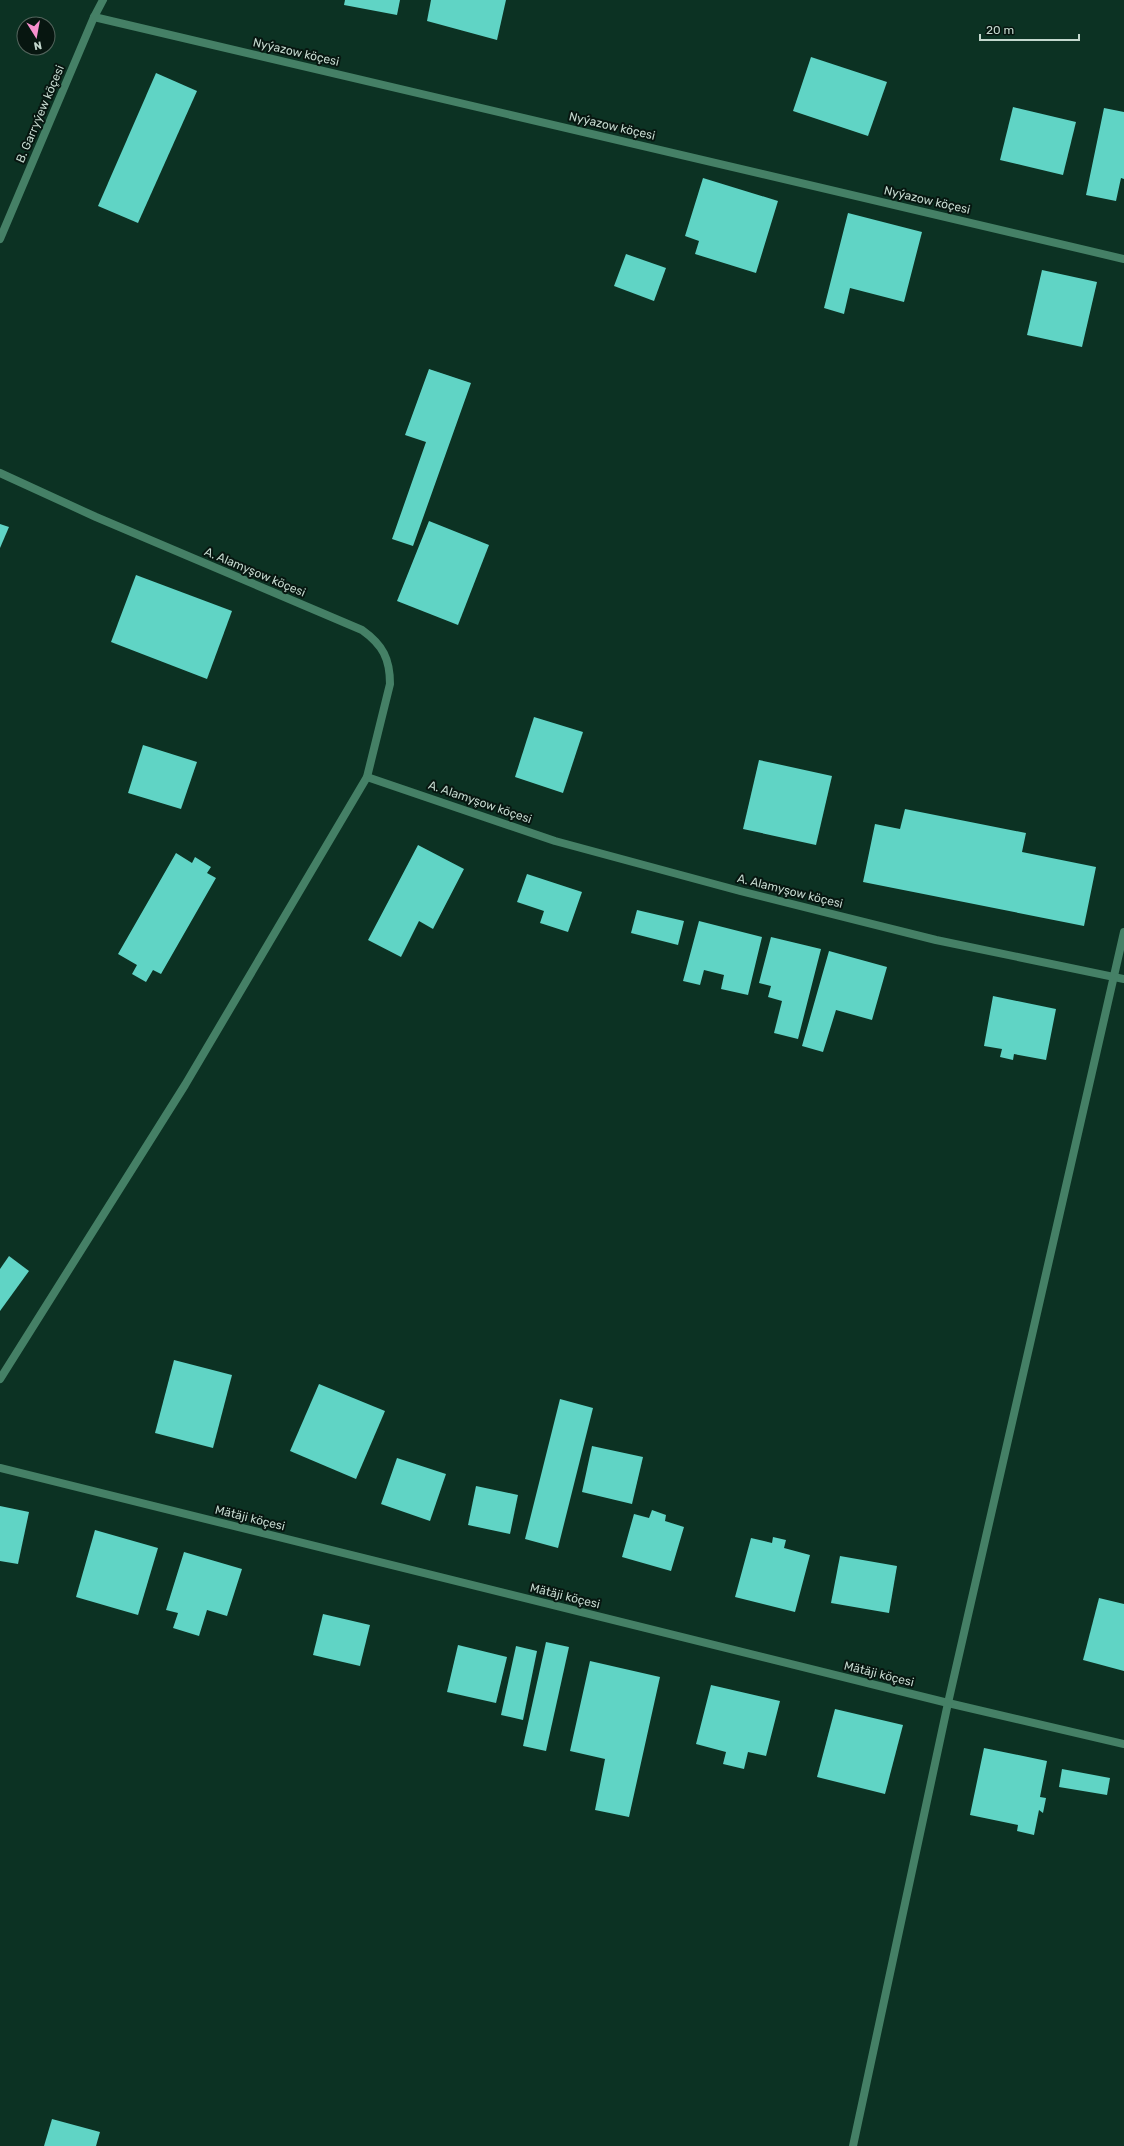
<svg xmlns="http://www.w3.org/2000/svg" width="1124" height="2146" viewBox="0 0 1124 2146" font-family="Rubik,sans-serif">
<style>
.building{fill:#60d4c5}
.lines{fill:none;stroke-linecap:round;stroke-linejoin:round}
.street{stroke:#458066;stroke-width:8}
.labels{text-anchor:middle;stroke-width:4;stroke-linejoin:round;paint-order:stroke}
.street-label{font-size:12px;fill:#c4d8ce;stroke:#071610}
</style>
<rect width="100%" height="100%" fill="#0c3223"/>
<g class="building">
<polygon points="345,0 400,0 397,15 344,5"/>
<polygon points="431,0 506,0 497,40 427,21"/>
<polygon points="811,57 887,82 868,136 793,111"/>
<polygon points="156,73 197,91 138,223 98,206"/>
<polygon points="1013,107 1076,122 1063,175 1000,160"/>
<polygon points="1104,108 1124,112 1124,179 1121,178 1116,201 1086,195"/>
<polygon points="703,178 778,201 756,273 695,254 699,241 685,236"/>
<polygon points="848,213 922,232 904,302 850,288 844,314 824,308"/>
<polygon points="626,254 666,268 654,301 614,286"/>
<polygon points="1042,270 1097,282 1082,347 1027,335"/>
<polygon points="429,369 471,383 413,546 392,539 426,442 405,435"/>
<polygon points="429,521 489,545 458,625 397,601"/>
<polygon points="0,524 9,527 0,548"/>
<polygon points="136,575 232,611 207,679 111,642"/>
<polygon points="534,717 583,732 563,793 515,777"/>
<polygon points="143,745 197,762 181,809 128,793"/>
<polygon points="759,760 832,776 816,845 743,829"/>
<polygon points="905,809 1026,833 1022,852 1096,867 1084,926 863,882 875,824 900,829"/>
<polygon points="418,845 464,869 433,929 419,921 401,957 368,940"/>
<polygon points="176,853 192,863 195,857 211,867 207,873 216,878 161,974 153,970 146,982 132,974 137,965 118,954"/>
<polygon points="527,874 582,892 568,932 540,923 544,911 517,902"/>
<polygon points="637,910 684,921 678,945 631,933"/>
<polygon points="699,921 762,937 748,995 721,989 724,975 704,970 700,985 683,981"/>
<polygon points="771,937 821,949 798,1039 774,1033 782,1001 768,997 771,986 759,983"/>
<polygon points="829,951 887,967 872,1020 836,1010 823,1052 802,1046"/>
<polygon points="993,996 1056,1009 1046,1060 1014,1054 1013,1060 1000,1057 1002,1049 984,1046"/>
<polygon points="9,1256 29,1271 0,1311 0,1269"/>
<polygon points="174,1360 232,1375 213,1448 155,1433"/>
<polygon points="319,1384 385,1411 356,1479 290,1451"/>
<polygon points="560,1399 593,1408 558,1548 525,1539"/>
<polygon points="592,1446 643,1457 632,1504 582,1492"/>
<polygon points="397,1458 446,1474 430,1521 381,1504"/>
<polygon points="476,1486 518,1495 510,1534 468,1525"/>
<polygon points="0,1506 29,1512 18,1564 0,1561"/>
<polygon points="652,1510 666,1515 665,1521 684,1527 671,1571 622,1557 634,1514 649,1518"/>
<polygon points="95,1530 158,1548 138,1615 76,1597"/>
<polygon points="773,1537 786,1540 784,1548 810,1555 795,1612 735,1597 751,1538 772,1543"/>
<polygon points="184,1552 242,1569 227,1616 207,1610 199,1636 173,1628 178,1613 166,1610"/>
<polygon points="840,1556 897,1566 889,1613 831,1603"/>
<polygon points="1099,1598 1124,1604 1124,1671 1083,1660"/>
<polygon points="323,1614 370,1625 360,1666 313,1655"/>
<polygon points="546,1642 569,1647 546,1751 523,1746"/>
<polygon points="458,1645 507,1657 496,1703 447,1692"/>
<polygon points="516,1646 537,1651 523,1720 501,1715"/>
<polygon points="590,1661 660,1677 629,1817 595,1810 605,1759 570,1751"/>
<polygon points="711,1685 780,1701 766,1756 748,1752 744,1769 723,1764 726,1752 696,1744"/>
<polygon points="835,1709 903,1725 885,1794 817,1777"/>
<polygon points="984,1748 1047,1761 1040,1797 1046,1798 1043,1813 1039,1810 1034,1835 1017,1831 1018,1825 970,1815"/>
<polygon points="1062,1769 1110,1778 1107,1795 1059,1787"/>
<polygon points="52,2119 100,2132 96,2146 44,2146"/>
</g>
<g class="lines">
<g class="street">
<polyline points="94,17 1124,259"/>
<polyline points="0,239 94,17 103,0"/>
<path d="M0,473L96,517L362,630C383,645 390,659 390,684L367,777L185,1085L0,1379"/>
<polyline points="367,777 555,841 740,891 936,940 1124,979"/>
<polyline points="0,1468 948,1703 1124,1744"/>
<polyline points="853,2146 948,1703 1124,932"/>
</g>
</g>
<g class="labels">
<g class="street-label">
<text transform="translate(296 52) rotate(13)" y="4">Nyýazow köçesi</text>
<text transform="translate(40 114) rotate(-67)" y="4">B. Garryýew köçesi</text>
<text transform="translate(612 126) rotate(13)" y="4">Nyýazow köçesi</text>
<text transform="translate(927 200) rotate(13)" y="4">Nyýazow köçesi</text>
<text transform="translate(255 572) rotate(23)" y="4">A. Alamyşow köçesi</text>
<text transform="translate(480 802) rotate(19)" y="4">A. Alamyşow köçesi</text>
<text transform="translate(790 891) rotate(14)" y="4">A. Alamyşow köçesi</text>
<text transform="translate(250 1518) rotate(14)" y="4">Mätäji köçesi</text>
<text transform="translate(565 1596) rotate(14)" y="4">Mätäji köçesi</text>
<text transform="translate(879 1674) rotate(14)" y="4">Mätäji köçesi</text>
</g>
</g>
<g transform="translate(36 36) rotate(169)"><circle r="19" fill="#071610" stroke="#53645c"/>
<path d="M0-3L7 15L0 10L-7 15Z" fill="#f790ce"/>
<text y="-6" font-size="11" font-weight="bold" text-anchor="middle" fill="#c4d8ce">N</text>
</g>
<path d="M980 34v6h99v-6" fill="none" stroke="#c4d8ce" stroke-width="2"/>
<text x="986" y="34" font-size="12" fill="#c4d8ce" stroke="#071610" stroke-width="3" paint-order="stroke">20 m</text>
</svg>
